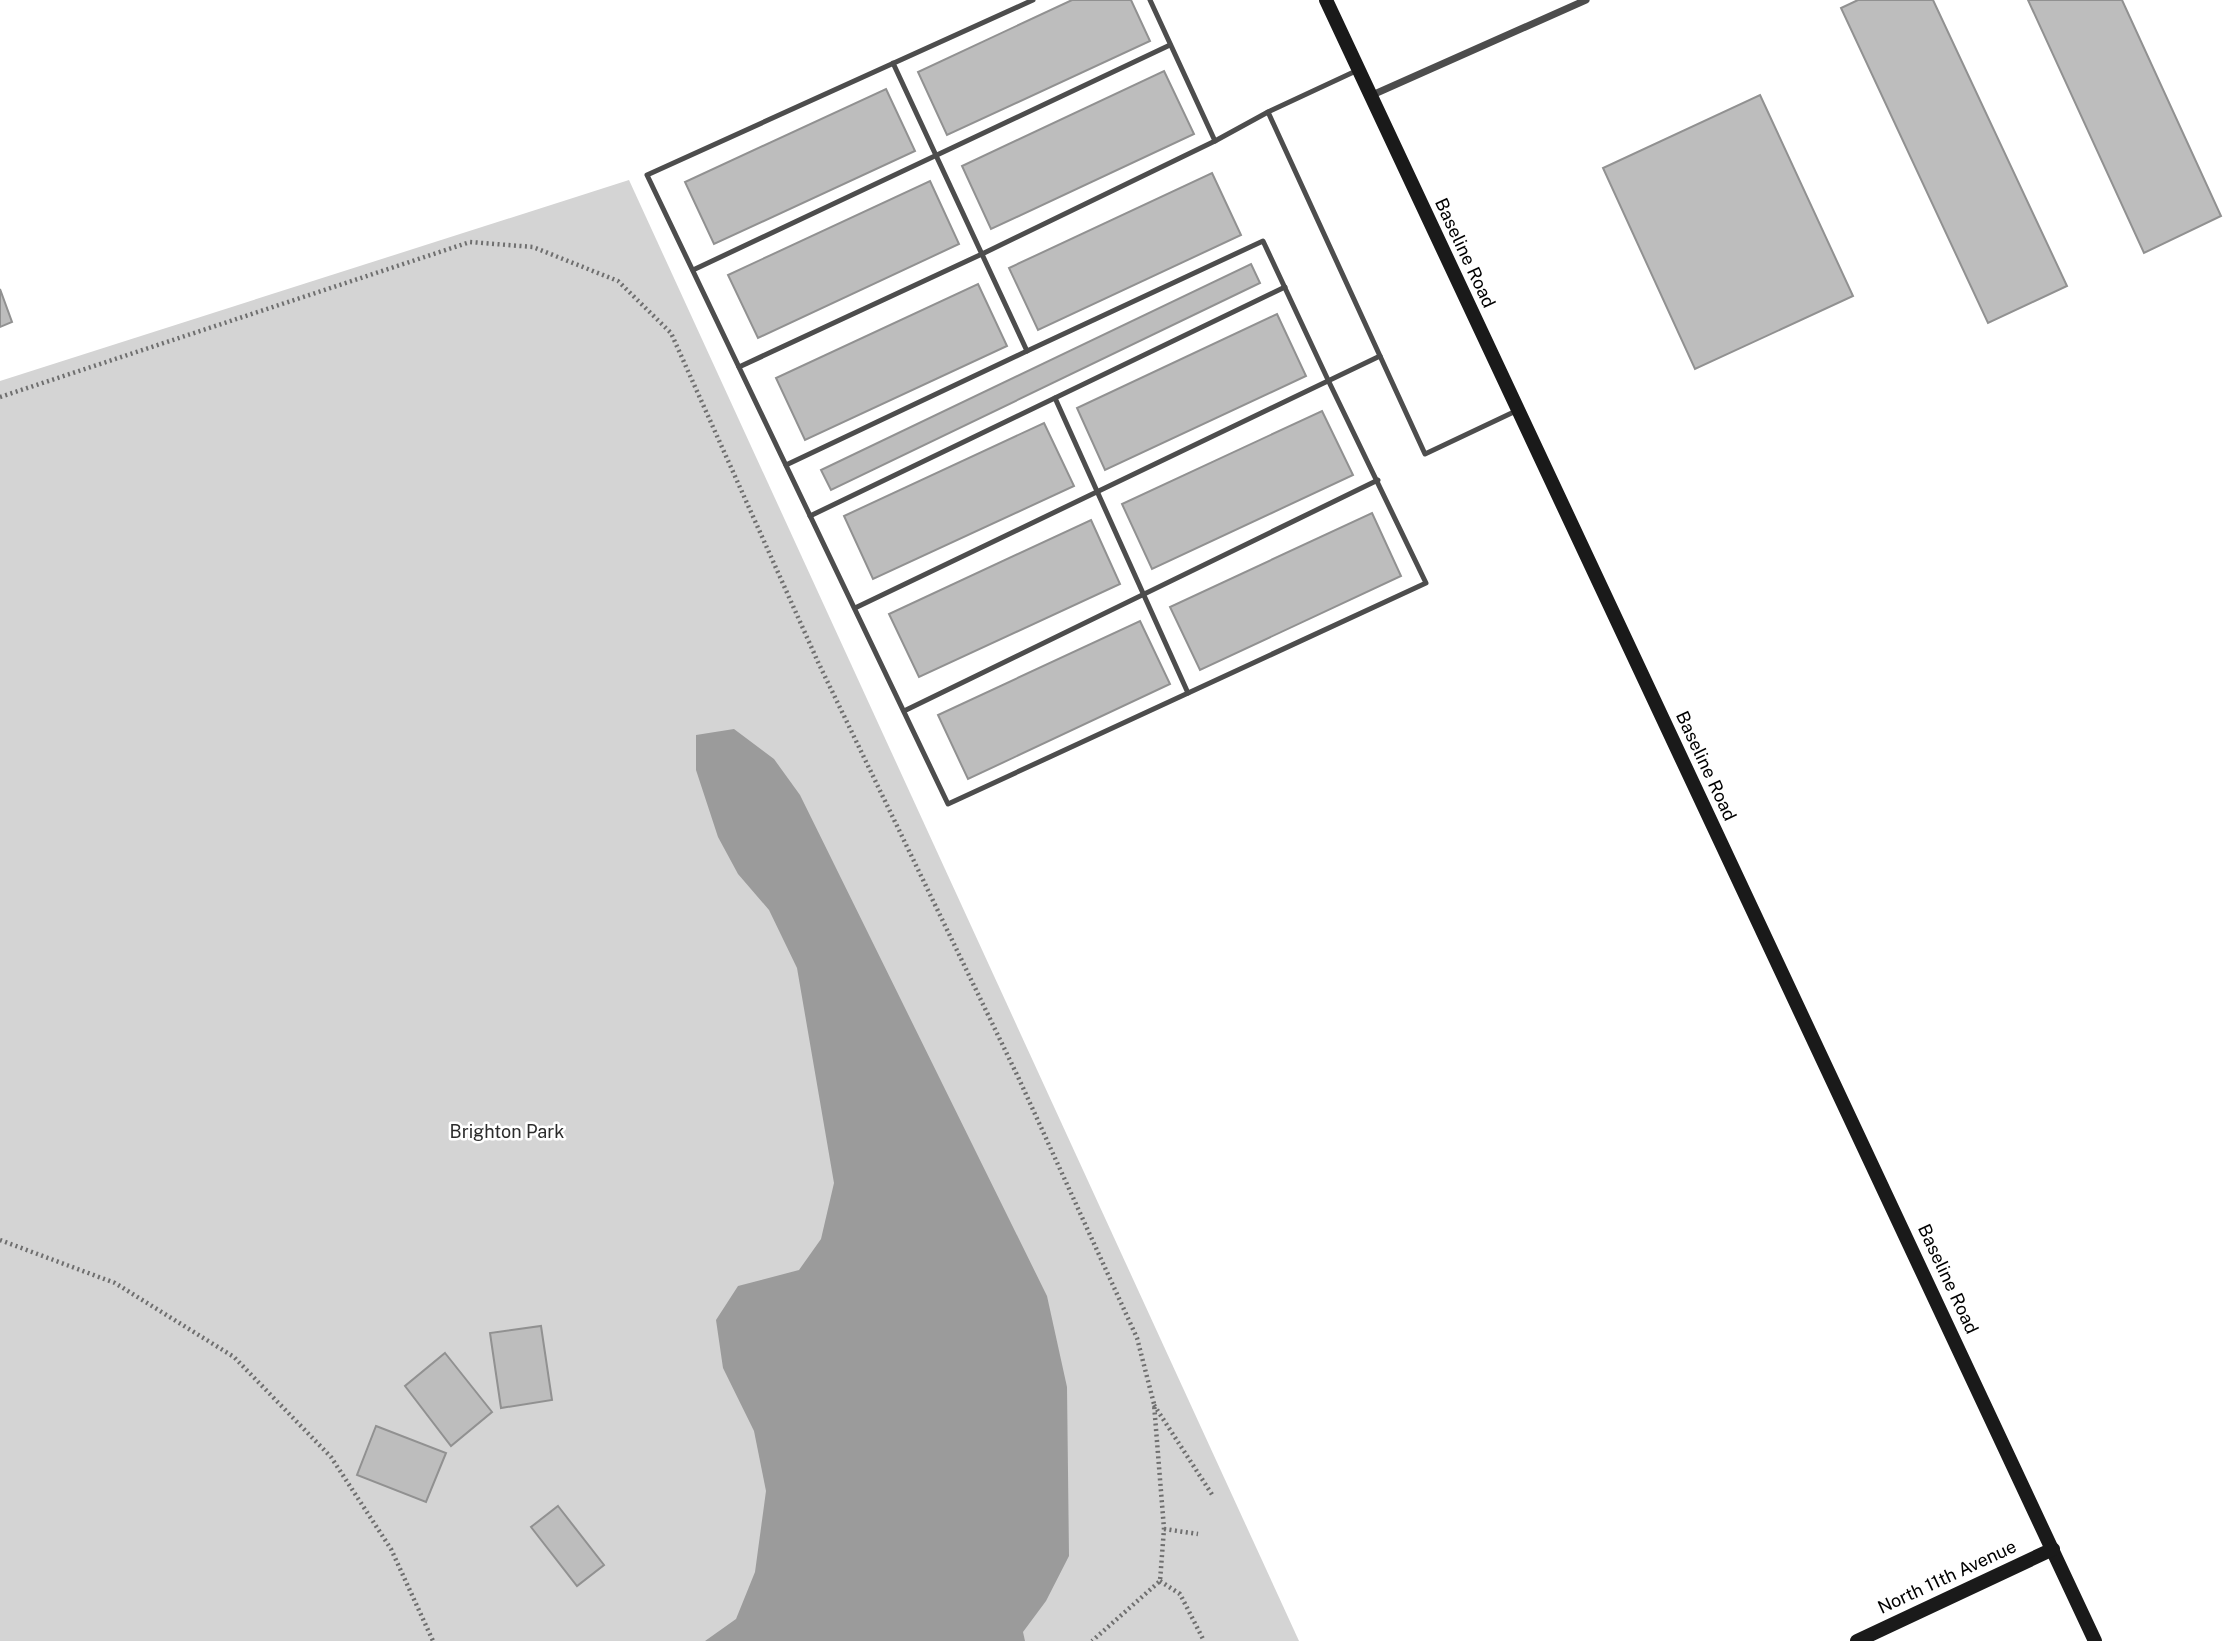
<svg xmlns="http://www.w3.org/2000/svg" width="2224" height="1641" viewBox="0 0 2224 1641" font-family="'Public Sans',sans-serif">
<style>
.green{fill:#d4d4d4}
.water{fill:#9b9b9b}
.building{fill:#bdbdbd;stroke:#919191;stroke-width:2}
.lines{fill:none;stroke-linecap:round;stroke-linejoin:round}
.path{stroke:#6f6f6f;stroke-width:4.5;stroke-dasharray:2 3.5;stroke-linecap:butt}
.lane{stroke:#4d4d4d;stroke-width:5}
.street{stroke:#4d4d4d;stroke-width:7}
.secondary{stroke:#1a1a1a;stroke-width:14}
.labels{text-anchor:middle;stroke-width:5;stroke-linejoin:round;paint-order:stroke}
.street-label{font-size:18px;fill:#000;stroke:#fff}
.park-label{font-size:18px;fill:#2b2b2b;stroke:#fff}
</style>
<rect width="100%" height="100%" fill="#fff"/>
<polygon class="green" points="629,180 1299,1641 0,1641 0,381"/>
<polygon class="water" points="734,729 774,759 800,795 1047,1296 1067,1387 1069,1556 1046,1601 1023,1632 1025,1641 705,1641 736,1619 755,1572 766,1491 754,1431 723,1368 716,1320 738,1286 799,1270 821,1239 834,1183 797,968 769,910 738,874 718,837 696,770 696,735"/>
<g class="building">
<polygon points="1072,0 1131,0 1150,41 947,135 918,72"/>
<polygon points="1858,0 1933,0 2067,286 1988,323 1841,8"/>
<polygon points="2028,0 2122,0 2221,216 2144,253"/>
<polygon points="1164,71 1194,134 991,229 962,166"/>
<polygon points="886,89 915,151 714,244 685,182"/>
<polygon points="1760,95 1853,296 1695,369 1603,168"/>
<polygon points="1212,173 1241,235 1038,330 1009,268"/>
<polygon points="930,181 959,244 758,338 728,275"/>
<polygon points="1251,264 1260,283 831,490 821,470"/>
<polygon points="978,284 1007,346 805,440 776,378"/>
<polygon points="0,289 12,322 0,327"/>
<polygon points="1277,314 1306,376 1105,470 1077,408"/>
<polygon points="1322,411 1353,475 1152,569 1122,504"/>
<polygon points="1044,423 1074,486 873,579 844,516"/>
<polygon points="1372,513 1401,576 1200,670 1170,607"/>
<polygon points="1091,520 1120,584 919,677 889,614"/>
<polygon points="1140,621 1170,684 968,779 938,715"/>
<polygon points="541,1326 552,1400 501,1408 490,1333"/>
<polygon points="445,1353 492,1412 451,1446 405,1386"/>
<polygon points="376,1426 446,1453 426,1502 357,1475"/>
<polygon points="558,1506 604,1565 577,1586 531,1527"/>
</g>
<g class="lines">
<g class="path">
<polyline points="0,397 470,242 533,247 618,281 671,333 818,662 1019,1079 1137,1338 1154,1404 1164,1529 1160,1581 1092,1641"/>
<polyline points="0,1240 115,1283 234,1357 331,1457 391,1549 433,1641"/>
<polyline points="1154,1405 1213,1496"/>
<polyline points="1164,1529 1198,1534"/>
<polyline points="1160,1581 1180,1594 1204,1641"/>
</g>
<g class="lane">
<polyline points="1150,0 1215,141 1268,112"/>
<polyline points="893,63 1027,351 1263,241 1329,382 1426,583 948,804 647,175 1033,0"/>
<polyline points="1358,70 1268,112 1425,454 1518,410"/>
<polyline points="693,270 1170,45"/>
<polyline points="739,367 982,254 1215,141"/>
<polyline points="1055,398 1188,693"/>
<polyline points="786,465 1027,351"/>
<polyline points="810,516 1285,287"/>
<polyline points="855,608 1380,356"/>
<polyline points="904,711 1378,480"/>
</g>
<polyline class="street" points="1370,96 1586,0"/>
<g class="secondary">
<polyline points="1326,0 2095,1641"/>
<polyline points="1857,1641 2053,1549"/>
</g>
</g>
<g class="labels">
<g class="street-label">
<text transform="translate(1465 253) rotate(65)" y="6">Baseline Road</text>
<text transform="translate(1706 766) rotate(65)" y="6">Baseline Road</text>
<text transform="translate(1948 1279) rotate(65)" y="6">Baseline Road</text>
<text transform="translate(1947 1577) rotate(-25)" y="6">North 11th Avenue</text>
</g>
<g class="park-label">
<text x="507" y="1138">Brighton Park</text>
</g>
</g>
</svg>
